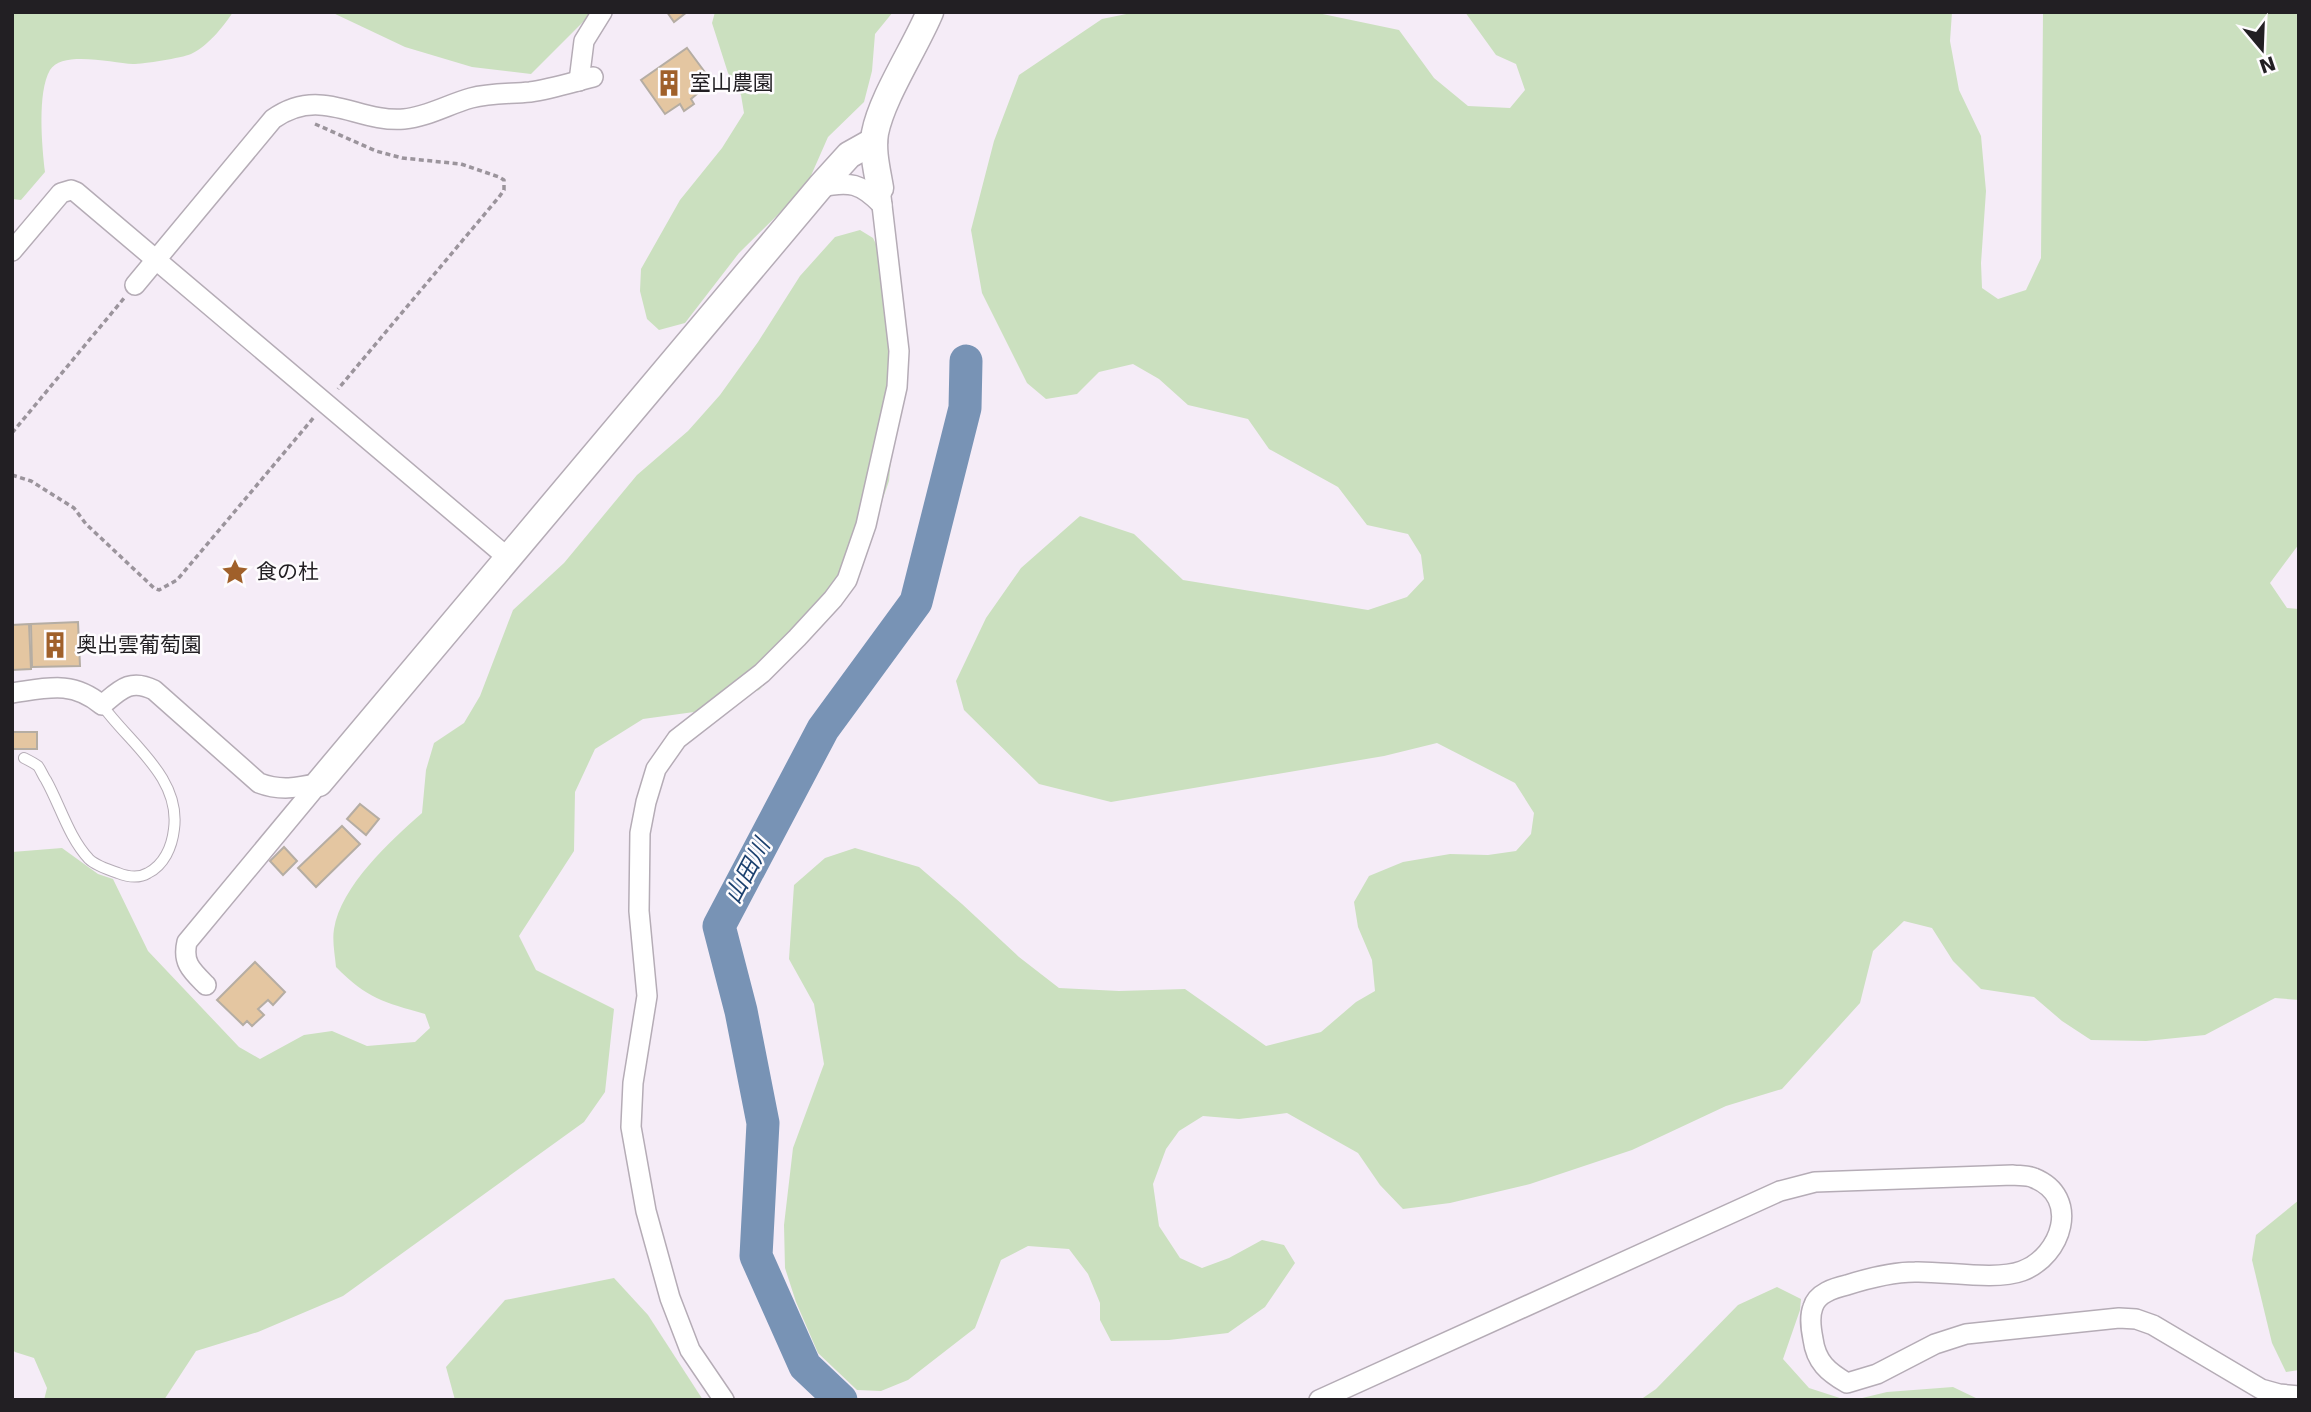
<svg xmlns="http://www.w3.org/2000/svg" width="2311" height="1412" viewBox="0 0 2311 1412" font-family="'DejaVu Sans','Noto Sans JP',sans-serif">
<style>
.green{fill:#cbe0bf}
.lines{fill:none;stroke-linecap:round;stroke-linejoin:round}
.river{stroke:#7893b5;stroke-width:33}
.building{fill:#e4c6a1;stroke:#b5ada3;stroke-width:2}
.lane-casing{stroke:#b5acb6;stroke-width:12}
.street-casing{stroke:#b5acb6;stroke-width:22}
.secondary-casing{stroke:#b5acb6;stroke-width:29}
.path{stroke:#9b949c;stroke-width:3.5;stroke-dasharray:5 3.5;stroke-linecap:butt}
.lane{stroke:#fff;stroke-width:10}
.street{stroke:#fff;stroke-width:19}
.secondary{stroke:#fff;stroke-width:26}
.labels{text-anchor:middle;stroke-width:5;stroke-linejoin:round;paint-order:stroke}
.poi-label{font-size:21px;fill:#221f23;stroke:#fefcfe;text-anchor:start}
.water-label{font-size:23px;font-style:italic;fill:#1b406e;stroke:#fefcfe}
</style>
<rect width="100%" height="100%" fill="#f5ecf7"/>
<g class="green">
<path d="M12,12H233C224,26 207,47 191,54C182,58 143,64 133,64C113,63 62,50 50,70C37,92 42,147 45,172L21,200L12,199Z"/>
<polygon points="331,12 593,12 531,74 472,67 405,47"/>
<polygon points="715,12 893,12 875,34 872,71 864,102 828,137 806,187 739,253 685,323 659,330 647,319 640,291 641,269 680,200 722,148 744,113 741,95 728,73 712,23"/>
<polygon points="1136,12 1313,12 1399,30 1434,78 1468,106 1510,108 1525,90 1516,64 1496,55 1465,12 1952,12 1950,41 1959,90 1981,136 1986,191 1981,263 1982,288 1998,299 2026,290 2041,258 2043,12 2299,12 2299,544 2270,583 2287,608 2299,609 2299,1000 2275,998 2205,1035 2146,1041 2091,1040 2062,1021 2034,997 1981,989 1953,961 1932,928 1904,921 1873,951 1860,1003 1782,1089 1726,1106 1632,1150 1530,1184 1450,1203 1403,1209 1380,1185 1358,1153 1287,1113 1239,1119 1203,1116 1179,1131 1166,1149 1153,1184 1159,1226 1180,1258 1202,1268 1229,1258 1262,1240 1284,1245 1295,1263 1265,1307 1228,1333 1169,1340 1111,1341 1100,1320 1100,1303 1088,1274 1069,1249 1028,1246 1001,1260 975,1328 908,1380 881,1391 857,1390 818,1353 796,1302 785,1268 784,1225 793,1148 824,1064 814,1004 789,959 794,885 825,858 855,848 919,867 962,904 1019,957 1059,988 1119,991 1185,989 1266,1046 1321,1032 1356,1002 1375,991 1372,960 1358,927 1354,902 1369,876 1403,862 1450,854 1488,855 1516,851 1531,834 1534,813 1515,783 1437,743 1384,756 1111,802 1039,784 964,710 956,681 986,618 1021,568 1080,516 1134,534 1183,580 1368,610 1407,597 1424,579 1421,555 1408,534 1367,525 1338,487 1269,449 1248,419 1188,405 1159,379 1133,364 1099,372 1077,394 1046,399 1027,383 982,293 971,230 994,141 1019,75 1102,19"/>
<path d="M860,230L873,238L883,258L895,414L889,481L869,538L839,596L813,635L759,690L694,712L643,719L595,749L575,792L574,851L519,936L536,970L614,1009L605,1092L584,1122L343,1296L258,1332L196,1351L164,1400H44L47,1388L34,1358L15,1352L12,1349V852L62,848L98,874L113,879L148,951L239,1047L260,1059L304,1035L332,1031L367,1046L415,1042L430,1028L425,1014C383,1002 368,999 336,967C335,955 332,941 334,929C341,886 390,841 422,813L426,770L434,743L464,723L480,696L513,610L564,563L637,475L688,431L720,395L758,342L800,276L835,237Z"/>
<polygon points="2299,1200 2299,1370 2286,1372 2272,1343 2252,1260 2256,1235"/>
<polygon points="614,1278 648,1315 703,1400 455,1400 446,1367 505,1300"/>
<polygon points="1777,1287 1801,1299 1800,1310 1783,1359 1809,1388 1846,1400 1640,1400 1656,1389 1738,1305"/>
<polygon points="1953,1387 1980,1400 1854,1400 1887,1392"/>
</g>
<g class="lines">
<polyline class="river" points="841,1400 805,1366 756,1256 763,1123 741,1011 719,926 823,729 916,602 965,408 966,361"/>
</g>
<g class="building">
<polygon points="667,12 687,12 674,22"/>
<polygon points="687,48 707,75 693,85 698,93 691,99 694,104 684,111 680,104 665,114 641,80"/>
<polygon points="78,622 80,666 32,667 31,624"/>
<polygon points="29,624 31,669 12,670 12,625"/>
<rect x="12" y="732" width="25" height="17"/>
<polygon points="360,804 379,819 366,835 347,819"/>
<polygon points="342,826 360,844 316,887 298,868"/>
<polygon points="284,847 297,861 283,875 270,861"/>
<polygon points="255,962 285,992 273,1005 268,1000 258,1009 264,1015 252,1026 247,1021 243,1025 217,1000"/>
</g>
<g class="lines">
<defs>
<path id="lane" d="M24,758C28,760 34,763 38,766C41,770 43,776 46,780C60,805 69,838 89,859C95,865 109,870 118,873C128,877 138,879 148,873C164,865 172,847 174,829C181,777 129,743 102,705"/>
<g id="street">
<polyline points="579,81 584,41 602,12"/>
<path d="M820,187C850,181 861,183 882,205"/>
<polyline points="12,251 61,193 71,190 76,192 507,557"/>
<path d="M135,285L273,119C321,85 357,123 404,119C427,117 449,104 471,98C490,93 510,94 530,92C551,89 573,82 593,77"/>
<path d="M12,693C47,688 72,680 102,705C120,690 130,678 154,690L259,783C280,791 297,788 319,783"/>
<path d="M206,985C192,971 182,963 187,942L319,783"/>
<polyline points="724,1400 690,1350 670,1298 646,1211 631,1127 633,1083 647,996 639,911 640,833 646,802 656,769 677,739 762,673 797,638 833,599 847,580 866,525 897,387 899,351 880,188"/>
<path d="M1319,1400L1780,1191L1815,1182L2013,1175C2019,1176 2028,1175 2034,1178C2081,1197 2062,1256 2022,1271C1996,1281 1944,1271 1915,1272C1891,1272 1869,1278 1847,1285C1834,1288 1817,1293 1813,1307C1809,1317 1811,1329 1813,1339C1816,1362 1828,1372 1847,1383L1877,1374L1935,1344L1966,1334L2119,1318L2136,1319L2153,1325L2261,1389L2279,1394L2299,1396"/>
</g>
<g id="secondary">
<path d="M880,188C877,170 872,151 875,133C882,97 915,48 930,12"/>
<polyline points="319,783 820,187 849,155 874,141"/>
</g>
</defs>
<use href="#lane" class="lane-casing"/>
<use href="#street" class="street-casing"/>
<use href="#secondary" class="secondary-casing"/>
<g class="path">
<polyline points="315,124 376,151 402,158 461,164 499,177 504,180 504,190 499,197 338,389"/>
<polyline points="12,433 125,297"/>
<polyline points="12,475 31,481 74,508 86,524 154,588 159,590 177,580 315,416"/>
</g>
<use href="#lane" class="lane"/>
<use href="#street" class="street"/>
<use href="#secondary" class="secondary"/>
</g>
<defs>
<symbol id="building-bare" viewBox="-9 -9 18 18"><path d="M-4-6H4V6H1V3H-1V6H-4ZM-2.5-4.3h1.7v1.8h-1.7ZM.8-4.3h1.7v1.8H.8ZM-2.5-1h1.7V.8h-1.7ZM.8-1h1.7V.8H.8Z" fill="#a0602a" stroke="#fefcfe" stroke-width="2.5" paint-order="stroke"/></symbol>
<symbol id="sight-bare" viewBox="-9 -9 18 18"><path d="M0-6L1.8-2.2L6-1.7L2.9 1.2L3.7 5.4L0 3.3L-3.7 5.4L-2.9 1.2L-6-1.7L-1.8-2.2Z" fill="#a0602a" stroke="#fefcfe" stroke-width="2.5" paint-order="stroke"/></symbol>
</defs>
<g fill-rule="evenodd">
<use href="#building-bare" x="650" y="64" width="38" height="38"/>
<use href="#sight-bare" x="216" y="553" width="38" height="38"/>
<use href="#building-bare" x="36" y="626" width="38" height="38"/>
</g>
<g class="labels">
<g class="poi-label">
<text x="690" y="90">室山農園</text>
<text x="256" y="579">食の杜</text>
<text x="76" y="652">奥出雲葡萄園</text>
</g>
<g class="water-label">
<text transform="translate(747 871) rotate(-62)" y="8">山田川</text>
</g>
</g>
<rect width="2311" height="1412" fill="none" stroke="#221f23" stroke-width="28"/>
<g transform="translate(2262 49) rotate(161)" stroke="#fefcfe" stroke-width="5" paint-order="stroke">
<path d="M0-5L12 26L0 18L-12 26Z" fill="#221f23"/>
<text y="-10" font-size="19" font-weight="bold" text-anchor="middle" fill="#221f23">N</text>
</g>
</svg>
